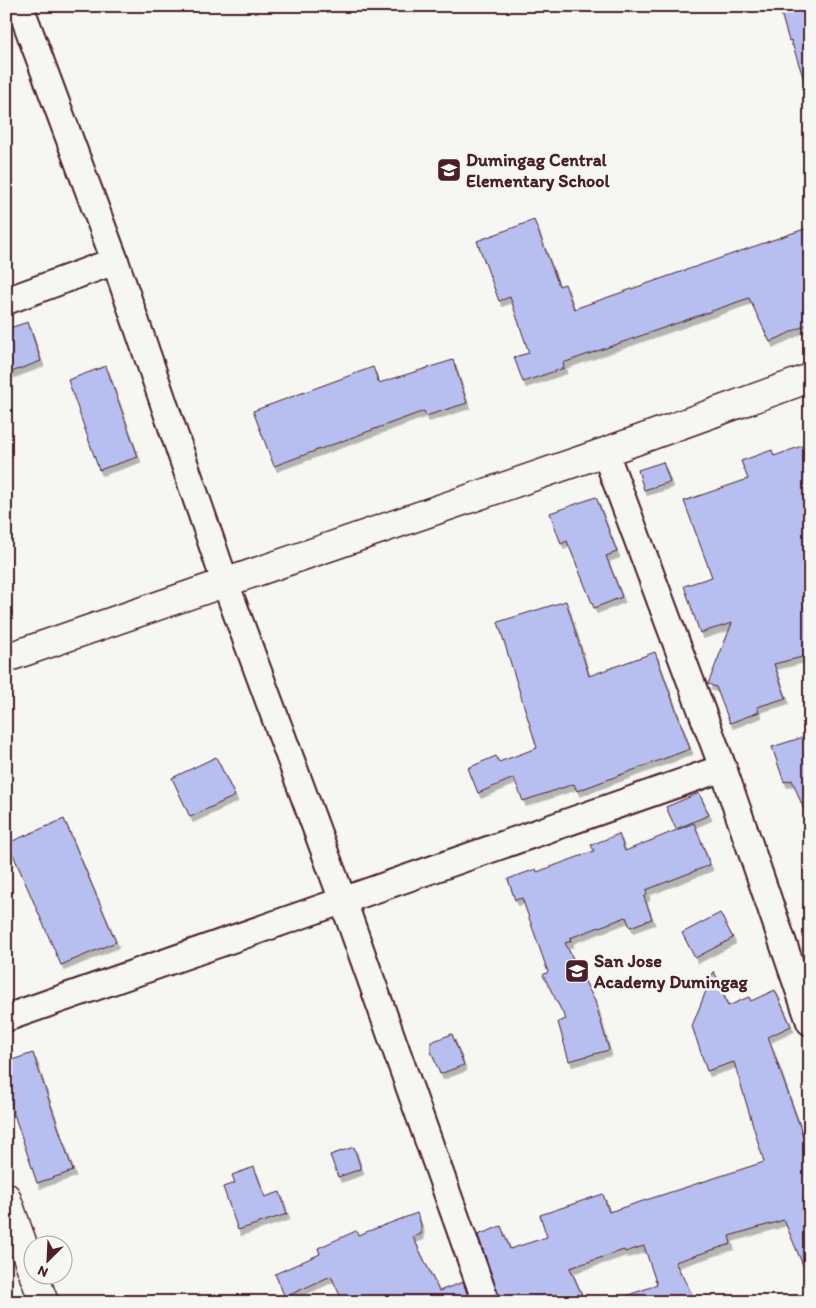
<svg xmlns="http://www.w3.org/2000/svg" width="816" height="1308" viewBox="0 0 816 1308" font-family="Itim,sans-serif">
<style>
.building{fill:#b7bef0;stroke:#4a1f2b;filter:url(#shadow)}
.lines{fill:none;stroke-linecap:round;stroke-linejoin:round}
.street-casing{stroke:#4a1f2b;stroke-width:30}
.secondary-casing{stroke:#4a1f2b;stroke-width:31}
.primary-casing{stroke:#4a1f2b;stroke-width:31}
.street{stroke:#f6f6f2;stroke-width:26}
.secondary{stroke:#f6f6f2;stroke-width:28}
.primary{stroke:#f6f6f2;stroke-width:28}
.labels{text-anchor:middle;stroke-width:5;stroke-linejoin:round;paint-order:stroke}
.poi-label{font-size:18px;font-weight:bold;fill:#4a1f2b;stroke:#f6f6f2;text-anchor:start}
</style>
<defs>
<filter id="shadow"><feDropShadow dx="3" dy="5.5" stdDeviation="0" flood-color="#0004"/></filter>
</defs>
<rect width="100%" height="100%" fill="#f6f6f2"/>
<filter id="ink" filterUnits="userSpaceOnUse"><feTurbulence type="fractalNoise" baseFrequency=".02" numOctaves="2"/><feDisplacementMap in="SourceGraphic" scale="10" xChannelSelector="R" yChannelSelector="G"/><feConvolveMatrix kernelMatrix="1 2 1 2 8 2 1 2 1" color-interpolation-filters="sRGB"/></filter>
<g filter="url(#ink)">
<g class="building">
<polygon points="779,6 810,6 810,83 805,83 791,40 789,41"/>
<polygon points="534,220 559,286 565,284 574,309 810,227 810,323 770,342 749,298 563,363 564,368 523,382 514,357 529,353 510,297 499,301 477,241"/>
<polygon points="28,322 41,361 6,374 6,329"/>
<polygon points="453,360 467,403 426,416 424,411 274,466 253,411 373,367 379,383"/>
<polygon points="106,366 138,457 99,470 68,380"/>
<polygon points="810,443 810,655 774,664 786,698 757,707 759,712 730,723 716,687 708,684 732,623 700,633 684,586 712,577 684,501 748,479 741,461 772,450 774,456"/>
<polygon points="663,462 670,482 644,490 638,470"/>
<polygon points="596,497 617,552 606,556 622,597 594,608 567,541 561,544 550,513"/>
<polygon points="566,601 589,676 655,652 690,749 577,791 574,784 523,801 514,778 478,793 468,768 496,756 499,762 537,748 498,622"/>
<polygon points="810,735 810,822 809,822 792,780 784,782 772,747"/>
<polygon points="216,757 235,796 190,817 172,778"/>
<polygon points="699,793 709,815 676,829 666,807"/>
<polygon points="64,819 116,942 61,965 8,843"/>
<polygon points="694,823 710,865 646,890 647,895 644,897 652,919 630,927 626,917 570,938 571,941 565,943 595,1001 609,1050 569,1061 558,1022 566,1019 543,975 548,972 522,898 515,900 508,879 536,869 537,872 594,851 591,845 619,834 625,851"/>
<polygon points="720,913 733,938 695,958 682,933"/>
<polygon points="714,971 728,1006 749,997 751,1001 775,990 791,1026 768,1037 810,1155 810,1282 784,1220 729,1236 731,1244 675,1262 696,1302 617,1302 617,1299 657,1285 644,1246 625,1252 624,1250 570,1268 585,1302 501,1302 478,1235 501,1226 510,1249 547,1237 540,1215 603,1194 609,1212 764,1162 734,1062 707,1071 692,1026"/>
<polygon points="452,1034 464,1065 440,1074 431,1051 431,1042"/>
<polygon points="33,1053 73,1171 37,1183 6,1090 6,1062"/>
<polygon points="354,1147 361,1169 338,1177 330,1155"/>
<polygon points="254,1167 265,1197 280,1192 287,1214 238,1230 223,1187 235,1183 232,1175"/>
<polygon points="417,1213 421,1225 421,1234 413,1237 439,1291 463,1282 470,1302 343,1302 331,1276 285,1297 275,1274 320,1254 318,1248 356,1231 358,1235"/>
</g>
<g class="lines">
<defs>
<g id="street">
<polyline points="20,6 115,261 225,582 343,901 486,1302"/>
<polyline points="6,301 115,261"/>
<polyline points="605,452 723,768 810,1022"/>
<polyline points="6,1018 723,768"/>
</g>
<polyline id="secondary" points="6,658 605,452 810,378"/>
<g id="primary">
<polyline points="6,1197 32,1270"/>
<polyline points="34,1276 44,1302"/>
</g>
</defs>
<use href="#street" class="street-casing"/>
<use href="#secondary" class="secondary-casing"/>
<use href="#primary" class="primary-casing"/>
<use href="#street" class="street"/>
<use href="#secondary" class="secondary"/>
<use href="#primary" class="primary"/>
</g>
</g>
<defs>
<symbol id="school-square" viewBox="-11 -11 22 22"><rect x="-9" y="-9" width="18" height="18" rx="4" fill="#4a1f2b" stroke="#f6f6f2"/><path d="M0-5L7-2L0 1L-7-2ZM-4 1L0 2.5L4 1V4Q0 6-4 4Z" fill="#fff"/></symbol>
</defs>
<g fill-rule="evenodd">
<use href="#school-square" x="435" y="156" width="28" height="28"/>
<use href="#school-square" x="563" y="957" width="28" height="28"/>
</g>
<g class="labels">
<g class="poi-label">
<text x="466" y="166">Dumingag Central<tspan x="466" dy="21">Elementary School</tspan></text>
<text x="594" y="967">San Jose<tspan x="594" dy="21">Academy Dumingag</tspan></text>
</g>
</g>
<rect width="816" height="1308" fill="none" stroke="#f6f6f2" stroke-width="25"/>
<rect x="12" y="12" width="791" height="1283" fill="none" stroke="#4a1f2b" stroke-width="2" filter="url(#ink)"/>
<g transform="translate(48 1260) rotate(204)"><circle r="24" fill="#f6f6f2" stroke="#b1a0a2"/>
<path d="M0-4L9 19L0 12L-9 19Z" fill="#4a1f2b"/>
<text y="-8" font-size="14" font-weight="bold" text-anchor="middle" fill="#4a1f2b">N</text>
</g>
</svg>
